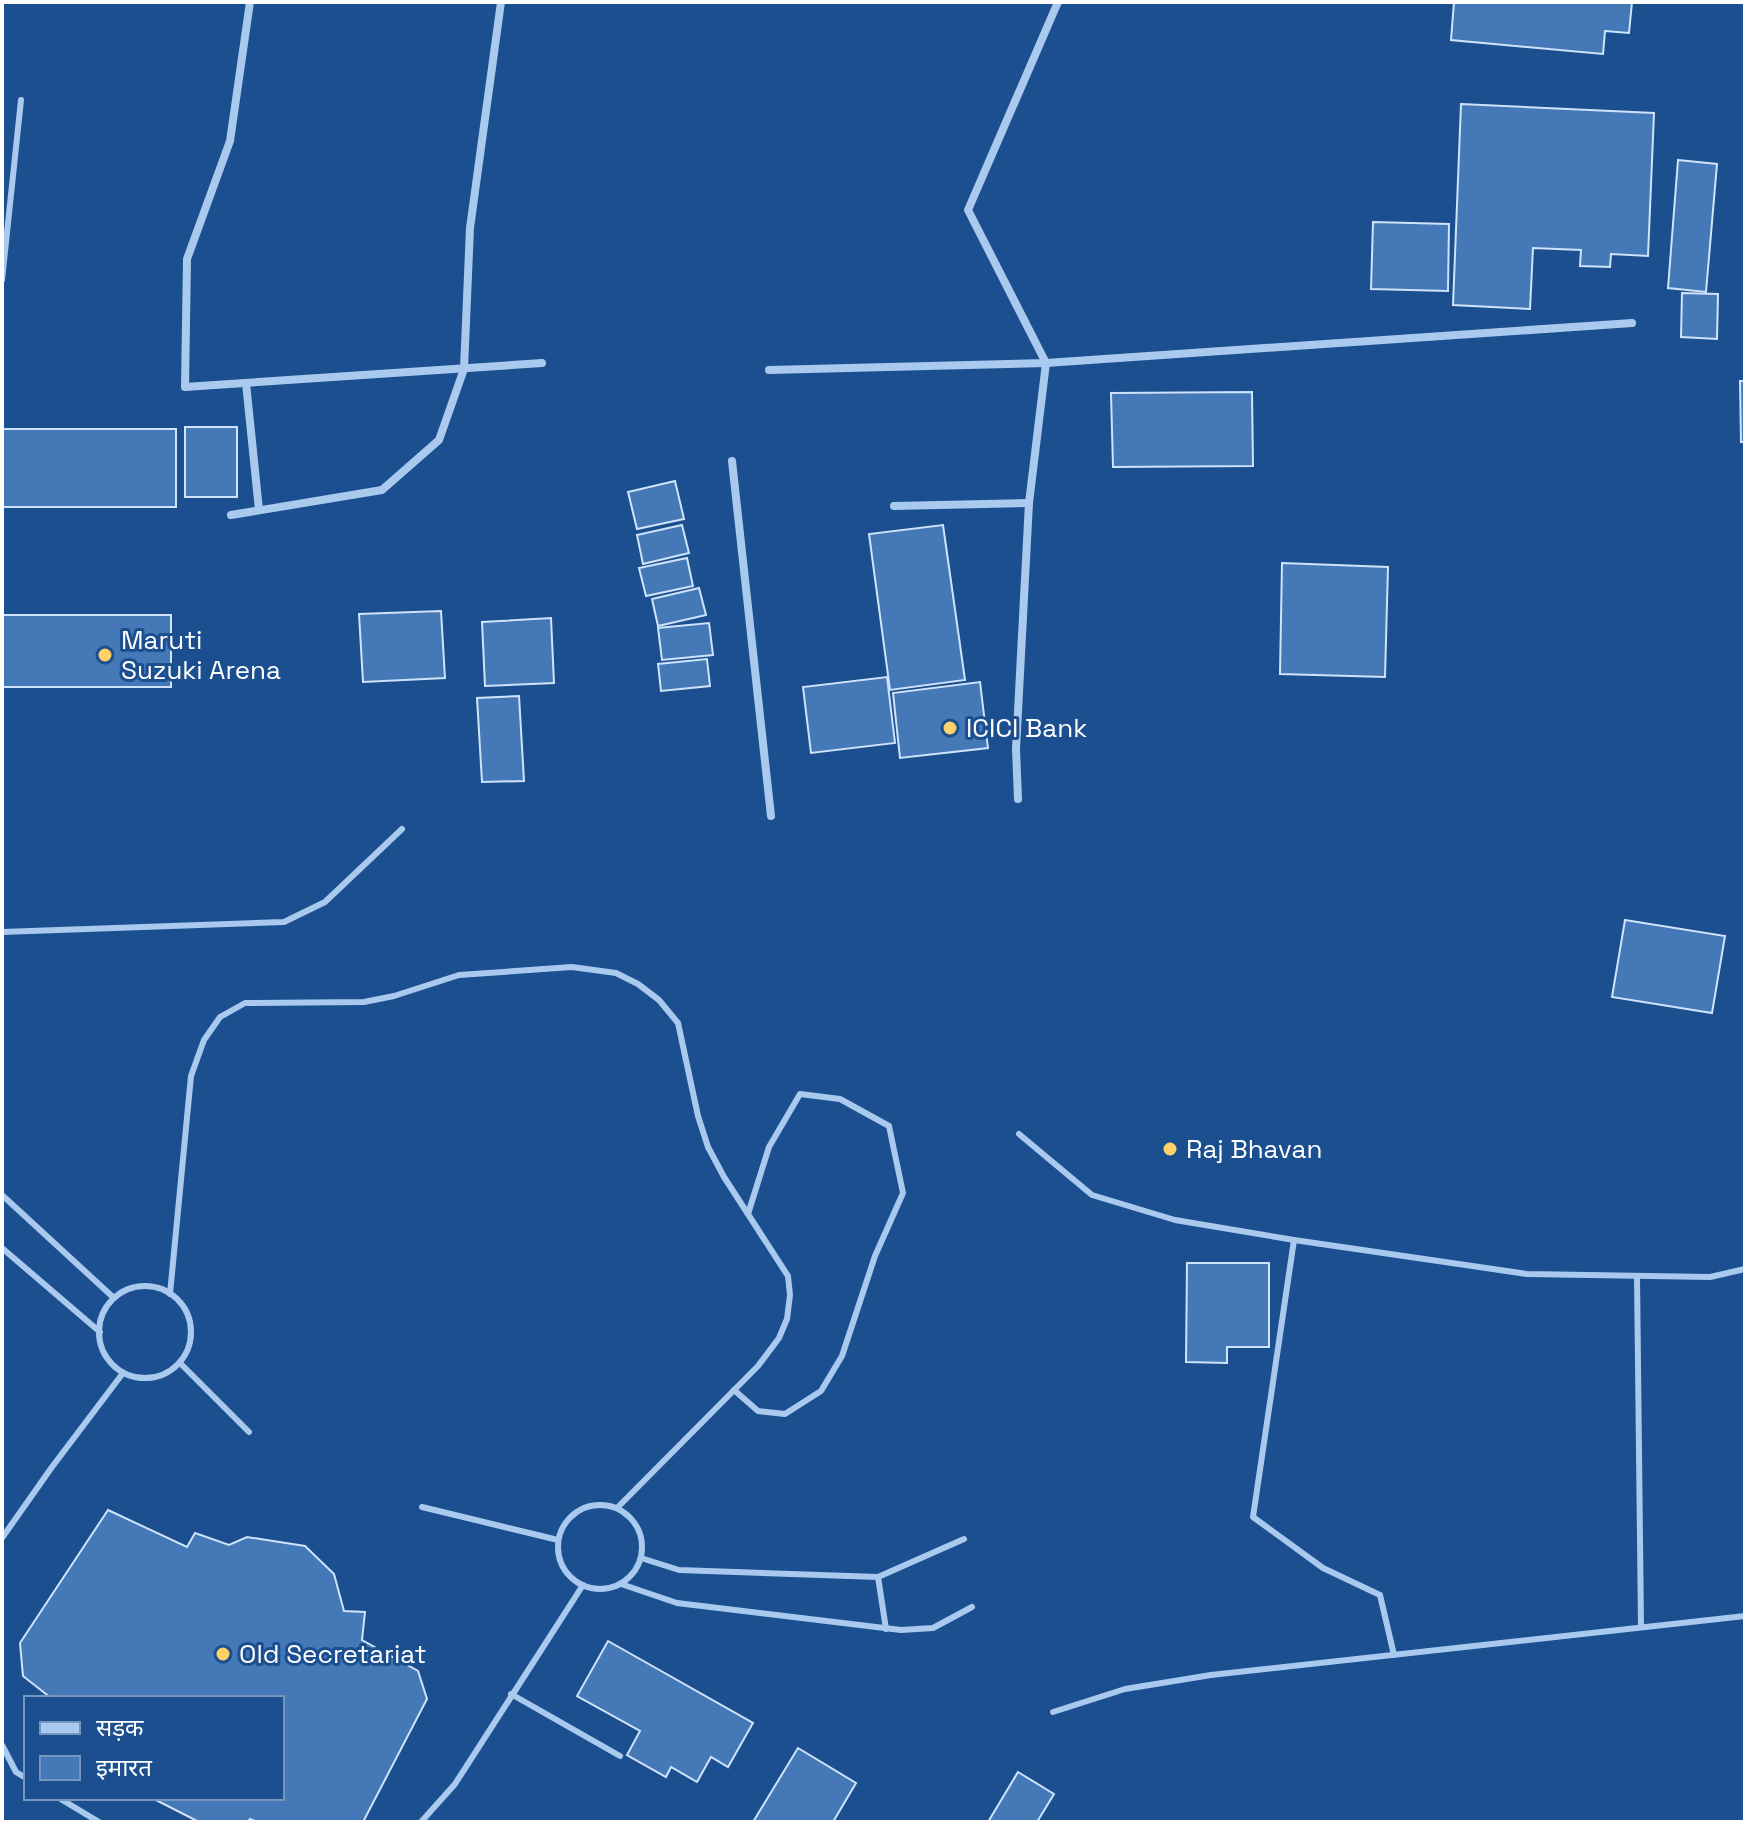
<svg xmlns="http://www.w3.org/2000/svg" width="1747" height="1824" viewBox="0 0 1747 1824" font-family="'Space Grotesk','Noto Sans Devanagari',sans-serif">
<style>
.building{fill:#4478b7;stroke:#cfe3fa;stroke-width:2}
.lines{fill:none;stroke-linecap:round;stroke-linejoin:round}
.service{stroke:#a9c9ee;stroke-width:6}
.minor{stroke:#a9c9ee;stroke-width:8}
.poi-dot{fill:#ffd166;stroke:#1b4f8f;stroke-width:3}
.labels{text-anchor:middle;stroke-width:6;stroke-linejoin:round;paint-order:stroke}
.poi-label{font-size:26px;fill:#fff;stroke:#1b4f8f;text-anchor:start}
</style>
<rect width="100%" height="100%" fill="#1b4f8f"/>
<g class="building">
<polygon points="1454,2 1632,2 1629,33 1605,31 1603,54 1451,40"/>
<polygon points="1461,104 1654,113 1648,256 1611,254 1610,267 1580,266 1581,250 1533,248 1530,309 1453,305"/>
<polygon points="1678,160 1717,164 1706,292 1668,288"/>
<polygon points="1373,222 1449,224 1448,291 1371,289"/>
<polygon points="1682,293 1718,294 1717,339 1681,337"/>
<polygon points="1740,381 1745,381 1745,442 1741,442"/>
<polygon points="1252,392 1253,466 1113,467 1111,393"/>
<rect x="185" y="427" width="52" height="70"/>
<rect x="2" y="429" width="174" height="78"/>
<polygon points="675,481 684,519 637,529 628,492"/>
<polygon points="682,525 689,553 643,564 637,535"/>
<polygon points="943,525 965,680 890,690 869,534"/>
<polygon points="687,558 693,586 646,596 639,568"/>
<polygon points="1282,563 1388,567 1385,677 1280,674"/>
<polygon points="699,588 706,615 658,626 652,599"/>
<polygon points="441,611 445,678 363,682 359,614"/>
<rect x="2" y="615" width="169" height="72"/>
<polygon points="551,618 554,683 485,686 482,622"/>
<polygon points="709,623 713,655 662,660 658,628"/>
<polygon points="707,659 710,686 661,691 658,664"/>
<polygon points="887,677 895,743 811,753 803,687"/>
<polygon points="980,682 988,748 900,758 893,693"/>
<polygon points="519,696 524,781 482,782 477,698"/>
<polygon points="1625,920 1725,936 1712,1013 1612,997"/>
<polygon points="1187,1263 1269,1263 1269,1347 1227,1347 1227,1363 1186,1362"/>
<polygon points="108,1510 187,1547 195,1533 229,1545 247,1537 305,1546 334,1574 344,1611 365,1612 362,1640 418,1671 427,1699 363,1822 258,1822 250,1819 248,1822 199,1822 152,1798 282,1798 282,1698 51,1698 23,1676 20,1643"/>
<polygon points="608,1641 753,1723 728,1767 711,1757 697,1782 671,1767 666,1777 627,1755 640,1731 577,1696"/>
<polygon points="798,1748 856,1783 833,1822 753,1822"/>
<polygon points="1018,1772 1054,1794 1037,1822 988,1822"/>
</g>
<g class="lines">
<g class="service">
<polyline points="2,280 21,100"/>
<polyline points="2,932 284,922 325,902 402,829"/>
<polyline points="1019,1134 1092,1195 1175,1220 1294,1240 1527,1274 1710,1277 1745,1269"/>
<polyline points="2,1195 114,1298"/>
<polyline points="1294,1240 1253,1517 1323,1568 1380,1595 1394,1655"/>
<polyline points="2,1248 100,1332"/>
<polyline points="1637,1276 1641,1627"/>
<circle cx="145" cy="1332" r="46"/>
<polyline points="170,1294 191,1076 204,1040 220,1017 245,1003 364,1002 394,996 459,975 572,967 616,973 638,984 659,1000 678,1023 698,1116 708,1147 724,1177 788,1276 790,1295 787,1319 779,1338 758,1366 617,1508"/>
<polyline points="180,1363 249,1432"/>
<polyline points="734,1390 758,1411 785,1414 821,1391 842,1356 875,1256 903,1193 889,1126 840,1099 800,1094 769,1147 748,1214"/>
<circle cx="600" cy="1547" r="42"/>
<polyline points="422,1507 558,1540"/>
<polyline points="2,1538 52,1467 123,1373"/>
<polyline points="641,1558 679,1570 878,1577 964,1539"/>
<polyline points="878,1577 886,1629"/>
<polyline points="621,1584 677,1603 901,1630 933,1628 972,1607"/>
<polyline points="511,1694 620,1756"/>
<polyline points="1053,1712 1125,1689 1211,1675 1745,1616"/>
<polyline points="2,1745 16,1772 26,1778"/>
<polyline points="59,1798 99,1822"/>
<polyline points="421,1822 455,1784 583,1585"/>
</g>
<g class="minor">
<polyline points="250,2 230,141 187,259 185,387 542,363"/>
<polyline points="769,370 1046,363 1632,323"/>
<polyline points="246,383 259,510"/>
<polyline points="732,461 771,816"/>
<polyline points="894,506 1029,503"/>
<polyline points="231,515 382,490 439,440 464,369 470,228 501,2"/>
<polyline points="1018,799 1016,749 1029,503 1046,363 968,210 1058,2"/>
</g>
</g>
<g class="poi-dot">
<circle cx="105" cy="655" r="8"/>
<circle cx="950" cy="728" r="8"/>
<circle cx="1170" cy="1149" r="8"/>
<circle cx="223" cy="1654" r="8"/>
</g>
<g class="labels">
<g class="poi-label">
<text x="121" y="649">Maruti<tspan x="121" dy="30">Suzuki Arena</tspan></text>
<text x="966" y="737">ICICI Bank</text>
<text x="1186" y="1158">Raj Bhavan</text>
<text x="239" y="1663">Old Secretariat</text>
</g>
</g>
<rect width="1747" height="1824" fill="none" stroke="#ffffff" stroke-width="8"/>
<rect x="24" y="1696" width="260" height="104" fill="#1b4f8f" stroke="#7695bc" stroke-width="2"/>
<rect x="40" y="1722" width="40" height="12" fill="#a9c9ee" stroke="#7695bc" stroke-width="2"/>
<text x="96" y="1736" font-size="24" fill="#ffffff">सड़क</text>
<rect x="40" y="1756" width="40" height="24" fill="#4478b7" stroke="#7695bc" stroke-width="2"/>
<text x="96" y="1776" font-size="24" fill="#ffffff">इमारत</text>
</svg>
